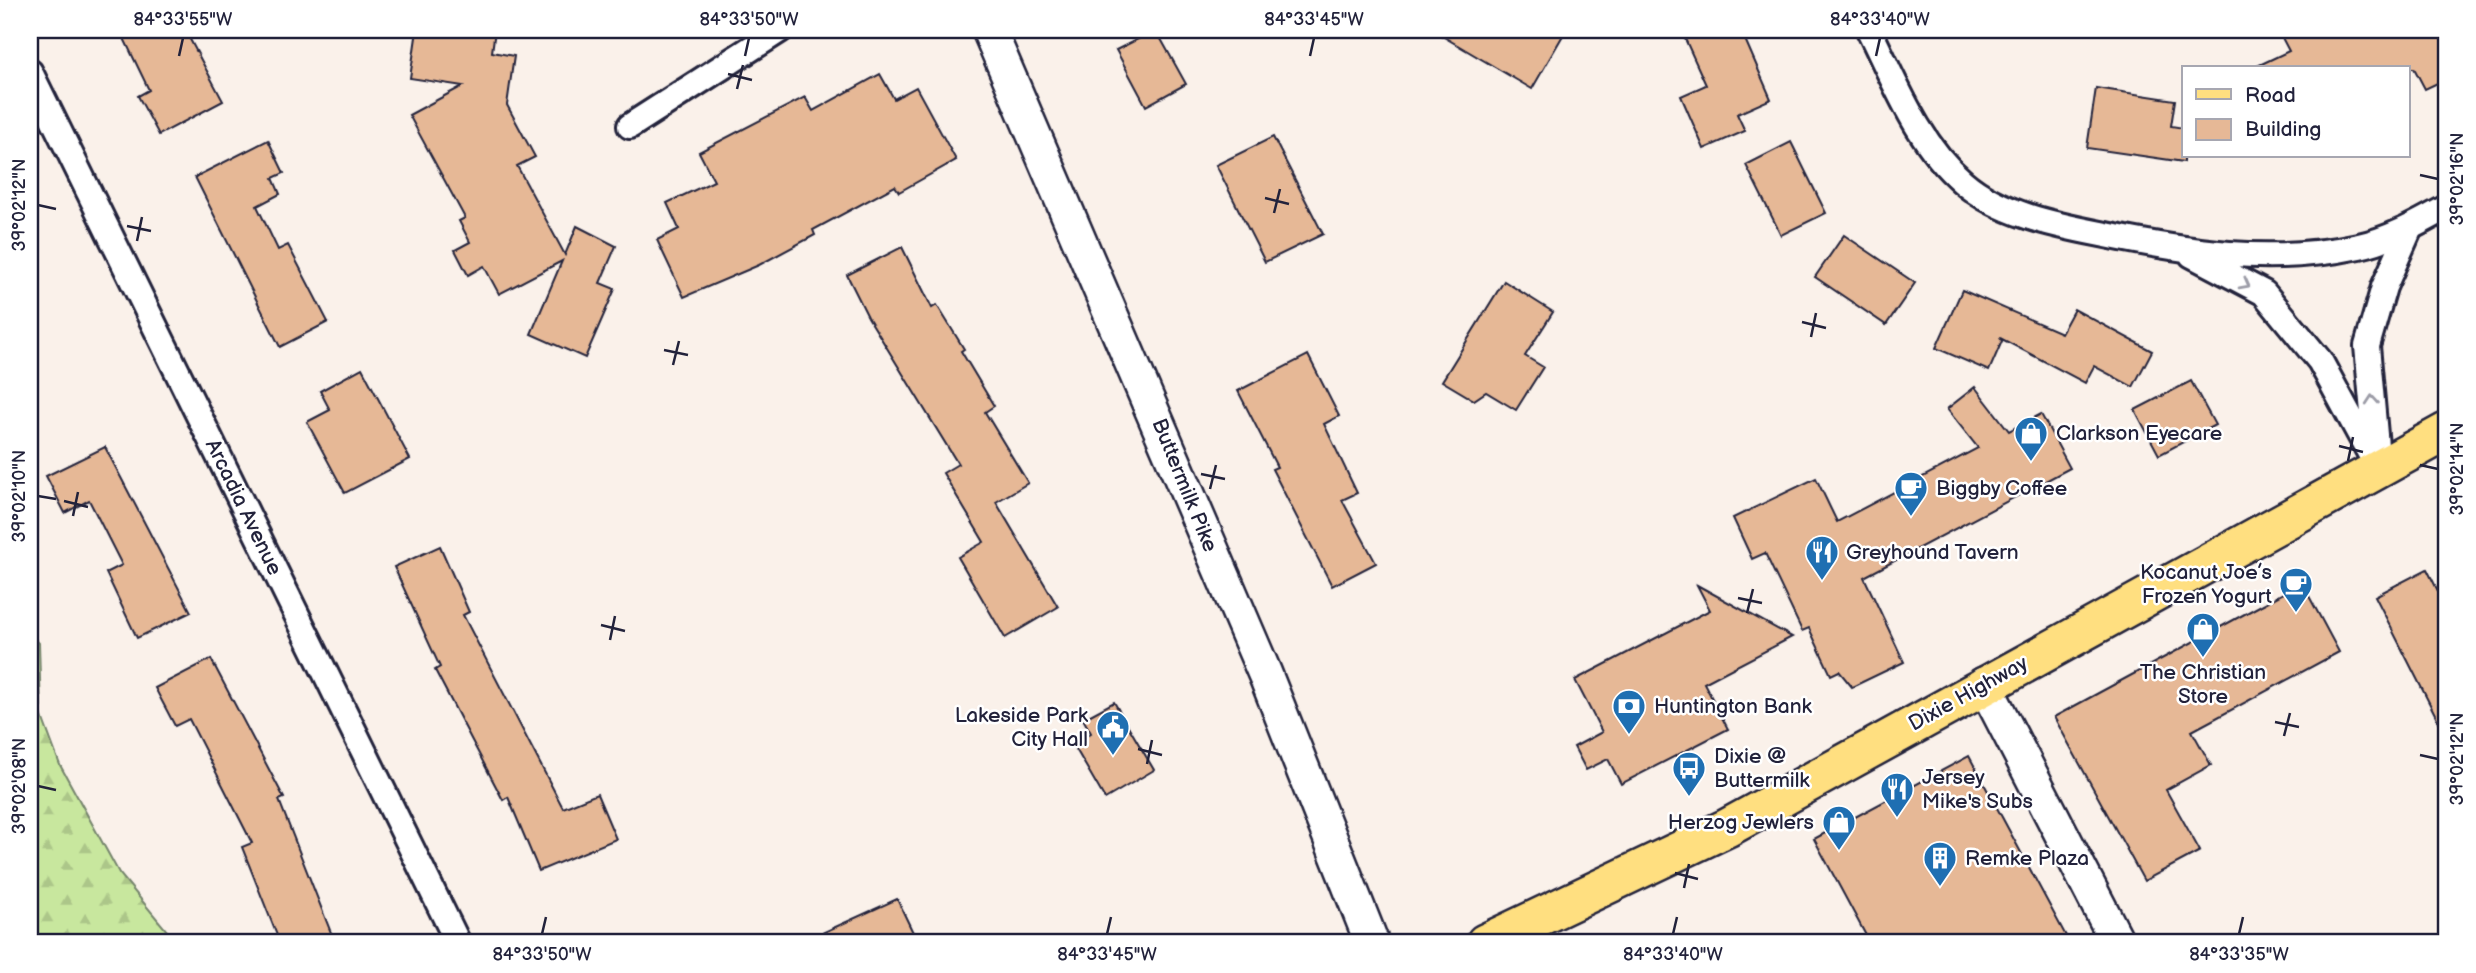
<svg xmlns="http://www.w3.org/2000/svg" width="2476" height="973" viewBox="0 0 2476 973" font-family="'Balsamiq Sans',sans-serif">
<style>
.forest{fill:url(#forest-firs);stroke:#75846c;stroke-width:2}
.building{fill:#e6b896;stroke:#22223b;stroke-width:2}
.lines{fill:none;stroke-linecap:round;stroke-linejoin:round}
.street-casing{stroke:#22223b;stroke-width:30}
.secondary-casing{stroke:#22223b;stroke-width:38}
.primary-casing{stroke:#22223b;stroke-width:42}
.street{stroke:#fff;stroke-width:24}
.secondary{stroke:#fff;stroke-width:33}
.primary{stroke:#ffdf80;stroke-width:37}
.oneway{stroke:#9c9ca7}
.ticks{fill:none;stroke:#22223b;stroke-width:2.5}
.labels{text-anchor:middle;stroke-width:5;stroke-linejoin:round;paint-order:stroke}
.poi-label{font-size:21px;fill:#22223b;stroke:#fff;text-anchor:start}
.street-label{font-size:21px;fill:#22223b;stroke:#fff}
.neatline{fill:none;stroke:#22223b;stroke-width:2.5}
.ticks-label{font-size:18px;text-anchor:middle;fill:#22223b}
</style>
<defs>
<pattern id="forest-firs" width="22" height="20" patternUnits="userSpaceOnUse" patternTransform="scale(1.75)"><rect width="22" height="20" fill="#c8e79e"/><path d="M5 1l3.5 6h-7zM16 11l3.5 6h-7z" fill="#acc689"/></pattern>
</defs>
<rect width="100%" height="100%" fill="#faf1ea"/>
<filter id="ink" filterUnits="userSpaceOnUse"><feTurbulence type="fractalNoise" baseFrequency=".0143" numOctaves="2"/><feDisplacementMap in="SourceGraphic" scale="14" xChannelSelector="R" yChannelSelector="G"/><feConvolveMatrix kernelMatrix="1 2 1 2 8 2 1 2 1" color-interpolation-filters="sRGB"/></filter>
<g filter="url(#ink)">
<polygon class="forest" points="30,634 39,643 41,714 60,765 119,873 177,943 30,943"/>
<g class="building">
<polygon points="120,30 185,30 223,101 159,135 138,96 149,90"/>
<polygon points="417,30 495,30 492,52 514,56 507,105 535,157 517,166 565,255 577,226 616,246 600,283 615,289 585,358 531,334 562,261 499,294 484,266 468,275 455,250 470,242 459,221 465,218 409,115 463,86 410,78"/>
<polygon points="1156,30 1186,84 1146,106 1116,50"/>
<polygon points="1432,30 1566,30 1532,89"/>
<polygon points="1681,30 1741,30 1771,99 1737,114 1745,131 1704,149 1681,96 1706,85"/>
<polygon points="2278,30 2446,30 2446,79 2425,89 2414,68 2253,68 2289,51"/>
<polygon points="880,74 894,99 916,87 956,160 899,192 895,186 813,230 815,235 759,265 684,297 657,240 679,229 667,203 714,181 699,152 805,97 813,111"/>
<polygon points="2096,88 2175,100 2171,126 2184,128 2184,162 2087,148"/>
<polygon points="1273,137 1323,234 1265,262 1216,165"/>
<polygon points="268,140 284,173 273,178 280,194 257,206 278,250 288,245 328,322 280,347 195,177"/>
<polygon points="1791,142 1826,213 1781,235 1746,165"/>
<polygon points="1844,235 1915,283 1886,325 1815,277"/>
<polygon points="902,247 932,308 937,305 964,349 961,351 994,406 985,412 1028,483 996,502 1058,607 1005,638 958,557 984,542 943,473 958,464 868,317 847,275"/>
<polygon points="1504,281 1553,312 1525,356 1543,367 1516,410 1486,392 1474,400 1442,381"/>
<polygon points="1962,290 2061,333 2074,309 2152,351 2133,387 2094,366 2085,383 2000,338 2002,341 1989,371 1936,348"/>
<polygon points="1308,355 1339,416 1324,424 1357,493 1342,500 1376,563 1332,586 1272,469 1277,467 1238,391"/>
<polygon points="362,368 410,459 345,493 307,422 330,410 320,391"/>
<polygon points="2191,381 2215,425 2159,455 2135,410"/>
<polygon points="1975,387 2009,431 2041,414 2070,468 1864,577 1904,662 1852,687 1839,671 1831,675 1809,628 1802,631 1765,553 1752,559 1733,518 1816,478 1837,522 1978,448 1947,409"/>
<polygon points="105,447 191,612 137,638 106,573 122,565 89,500 65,513 46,476"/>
<polygon points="440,546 469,612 463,615 563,808 597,794 616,839 539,871 508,797 503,800 435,670 440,667 394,567"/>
<polygon points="2427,569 2446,607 2446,736 2375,596"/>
<polygon points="2302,583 2339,652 2192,731 2211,765 2166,790 2200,851 2144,881 2054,717"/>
<polygon points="1697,585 1792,637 1704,683 1728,729 1621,784 1608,759 1586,770 1574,747 1602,732 1575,680 1710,610"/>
<polygon points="211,659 284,798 279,800 335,943 280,943 242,847 252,843 189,719 175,726 155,688"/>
<polygon points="1114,702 1154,770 1105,799 1073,744 1091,733 1083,719"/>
<polygon points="1969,756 2066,936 2053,943 1870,943 1814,839"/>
<polygon points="897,899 918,943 800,943"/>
</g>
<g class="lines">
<defs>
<g id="street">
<path d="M1869,30C1895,82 1918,144 1963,182C2000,214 2055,225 2101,234C2187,252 2271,265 2359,246C2389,240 2419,223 2446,208"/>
<polyline points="30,72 458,943"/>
<polyline points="630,126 780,30"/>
<polyline points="2192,255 2264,293 2320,361 2378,468"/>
<polyline points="2377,457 2367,346 2384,287 2410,228"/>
</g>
<g id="secondary">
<polyline points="989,30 1265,674 1372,943"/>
<polyline points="1984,684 2118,943"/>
</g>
<polyline id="primary" points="1485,943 1727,828 2446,432"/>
</defs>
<use href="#street" class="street-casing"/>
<use href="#secondary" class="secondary-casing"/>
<use href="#primary" class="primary-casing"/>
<use href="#street" class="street"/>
<use href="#secondary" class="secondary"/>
<use href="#primary" class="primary"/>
</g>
<defs><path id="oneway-chevron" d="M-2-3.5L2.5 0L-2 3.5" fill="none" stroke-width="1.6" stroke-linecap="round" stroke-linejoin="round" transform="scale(1.75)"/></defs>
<g class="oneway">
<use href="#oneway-chevron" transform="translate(2245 284) rotate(28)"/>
<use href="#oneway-chevron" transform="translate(2372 400) rotate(-95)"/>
</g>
</g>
<path class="ticks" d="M179,56L183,38M745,56L749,38M1310,56L1314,38M1876,56L1880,38M728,74L752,80M737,89L743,65M2420,175L2438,179M1265,198L1289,204M38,205L56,209M1274,213L1280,189M127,226L151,231M137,241L142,217M1802,322L1826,328M1811,337L1816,313M664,350L688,355M673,365L679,341M2339,446L2363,452M2348,461L2353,437M2420,465L2438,469M1201,474L1225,479M1210,489L1216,465M38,496L56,499M64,501L88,507M73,516L78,492M1738,598L1762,603M1747,613L1753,589M601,625L625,631M610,640L615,616M2275,722L2299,727M2284,736L2290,713M1138,749L1162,755M2420,755L2438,759M1147,764L1152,740M38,786L56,790M1675,873L1698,879M1684,888L1689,864M542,934L546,917M1107,934L1111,917M1673,934L1677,917M2239,934L2243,917"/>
<defs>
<symbol id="shop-pin" viewBox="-11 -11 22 30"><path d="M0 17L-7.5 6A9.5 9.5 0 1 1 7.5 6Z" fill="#1f6fb2" stroke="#fff"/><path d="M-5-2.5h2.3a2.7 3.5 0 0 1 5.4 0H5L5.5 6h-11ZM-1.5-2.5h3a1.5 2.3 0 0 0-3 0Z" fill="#fff"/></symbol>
<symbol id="cafe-pin" viewBox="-11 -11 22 30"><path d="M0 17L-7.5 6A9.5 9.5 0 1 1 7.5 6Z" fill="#1f6fb2" stroke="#fff"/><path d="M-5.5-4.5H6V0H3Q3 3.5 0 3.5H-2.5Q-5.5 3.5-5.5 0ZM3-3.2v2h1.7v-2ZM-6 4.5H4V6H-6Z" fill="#fff"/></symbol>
<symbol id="restaurant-pin" viewBox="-11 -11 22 30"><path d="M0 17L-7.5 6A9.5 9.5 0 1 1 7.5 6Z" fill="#1f6fb2" stroke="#fff"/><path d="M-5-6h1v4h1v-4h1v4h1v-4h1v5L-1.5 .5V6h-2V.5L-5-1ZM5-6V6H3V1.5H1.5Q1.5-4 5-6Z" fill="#fff"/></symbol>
<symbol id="bank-pin" viewBox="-11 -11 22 30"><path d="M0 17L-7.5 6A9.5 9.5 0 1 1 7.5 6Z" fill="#1f6fb2" stroke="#fff"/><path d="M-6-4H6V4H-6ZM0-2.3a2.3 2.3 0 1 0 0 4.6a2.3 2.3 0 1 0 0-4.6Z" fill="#fff"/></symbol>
<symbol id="civic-pin" viewBox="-11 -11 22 30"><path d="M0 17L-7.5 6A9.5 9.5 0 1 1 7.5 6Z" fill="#1f6fb2" stroke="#fff"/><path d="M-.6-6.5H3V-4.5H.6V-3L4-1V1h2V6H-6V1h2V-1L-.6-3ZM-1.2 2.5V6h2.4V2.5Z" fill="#fff"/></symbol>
<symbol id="bus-pin" viewBox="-11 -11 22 30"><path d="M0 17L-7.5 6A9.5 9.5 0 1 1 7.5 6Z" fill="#1f6fb2" stroke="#fff"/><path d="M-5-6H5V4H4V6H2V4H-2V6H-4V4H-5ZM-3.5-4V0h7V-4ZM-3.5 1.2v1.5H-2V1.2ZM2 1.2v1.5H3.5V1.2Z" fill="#fff"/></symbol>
<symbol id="building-pin" viewBox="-11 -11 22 30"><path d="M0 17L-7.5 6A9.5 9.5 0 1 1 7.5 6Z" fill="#1f6fb2" stroke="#fff"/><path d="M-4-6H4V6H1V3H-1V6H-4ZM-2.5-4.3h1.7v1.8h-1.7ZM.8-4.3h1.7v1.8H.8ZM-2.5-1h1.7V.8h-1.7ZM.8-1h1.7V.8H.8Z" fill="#fff"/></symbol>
</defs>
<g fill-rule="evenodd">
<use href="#shop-pin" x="2012" y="414" width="38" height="52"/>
<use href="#cafe-pin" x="1892" y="469" width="38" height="52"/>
<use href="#restaurant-pin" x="1803" y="533" width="38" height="52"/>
<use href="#cafe-pin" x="2277" y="565" width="38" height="52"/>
<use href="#shop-pin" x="2184" y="610" width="38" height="52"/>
<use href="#bank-pin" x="1610" y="687" width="38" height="52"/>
<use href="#civic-pin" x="1094" y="708" width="38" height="52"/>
<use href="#bus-pin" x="1670" y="749" width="38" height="52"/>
<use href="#restaurant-pin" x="1878" y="770" width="38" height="52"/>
<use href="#shop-pin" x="1820" y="803" width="38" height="52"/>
<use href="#building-pin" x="1921" y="839" width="38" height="52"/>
</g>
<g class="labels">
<g class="poi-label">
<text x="2056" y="440">Clarkson Eyecare</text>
<text x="1936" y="495">Biggby Coffee</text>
<text x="1846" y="559">Greyhound Tavern</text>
<text x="2272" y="579" text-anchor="end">Kocanut Joe’s<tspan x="2272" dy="24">Frozen Yogurt</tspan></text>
<text x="2203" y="679" text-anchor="middle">The Christian<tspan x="2203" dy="24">Store</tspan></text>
<text x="1654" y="713">Huntington Bank</text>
<text x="1088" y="722" text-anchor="end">Lakeside Park<tspan x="1088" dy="24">City Hall</tspan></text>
<text x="1714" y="763">Dixie @<tspan x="1714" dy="24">Buttermilk</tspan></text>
<text x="1922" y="784">Jersey<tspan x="1922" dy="24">Mike's Subs</tspan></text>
<text x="1814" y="829" text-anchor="end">Herzog Jewlers</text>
<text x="1965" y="865">Remke Plaza</text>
</g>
<g class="street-label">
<text transform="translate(1185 485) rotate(68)" y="7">Buttermilk Pike</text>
<text transform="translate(244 507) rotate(64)" y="7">Arcadia Avenue</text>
<text transform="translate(1968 693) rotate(-29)" y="7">Dixie Highway</text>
</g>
</g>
<rect width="2476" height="973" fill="none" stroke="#fff" stroke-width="77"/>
<rect x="2182" y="66" width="228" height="91" fill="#ffffff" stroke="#a7a7b1" stroke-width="2"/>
<rect x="2196" y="89" width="35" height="10" fill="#ffdf80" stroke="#a7a7b1" stroke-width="2"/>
<text x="2245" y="102" font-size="21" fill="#22223b">Road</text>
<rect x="2196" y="119" width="35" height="21" fill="#e6b896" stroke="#a7a7b1" stroke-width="2"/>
<text x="2245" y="136" font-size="21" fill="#22223b">Building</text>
<rect x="38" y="38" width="2400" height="896" class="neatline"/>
<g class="ticks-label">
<text x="183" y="25">84°33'55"W</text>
<text x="749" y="25">84°33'50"W</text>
<text x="1314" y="25">84°33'45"W</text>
<text x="1880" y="25">84°33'40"W</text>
<text transform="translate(2457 179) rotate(-90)" y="6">39°02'16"N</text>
<text transform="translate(19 205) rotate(-90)" y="6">39°02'12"N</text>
<text transform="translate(2457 469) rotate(-90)" y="6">39°02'14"N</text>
<text transform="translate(19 496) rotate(-90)" y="6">39°02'10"N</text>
<text transform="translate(2457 759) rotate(-90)" y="6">39°02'12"N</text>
<text transform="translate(19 786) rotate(-90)" y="6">39°02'08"N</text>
<text x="542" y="960">84°33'50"W</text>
<text x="1107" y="960">84°33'45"W</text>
<text x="1673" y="960">84°33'40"W</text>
<text x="2239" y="960">84°33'35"W</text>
</g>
</svg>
